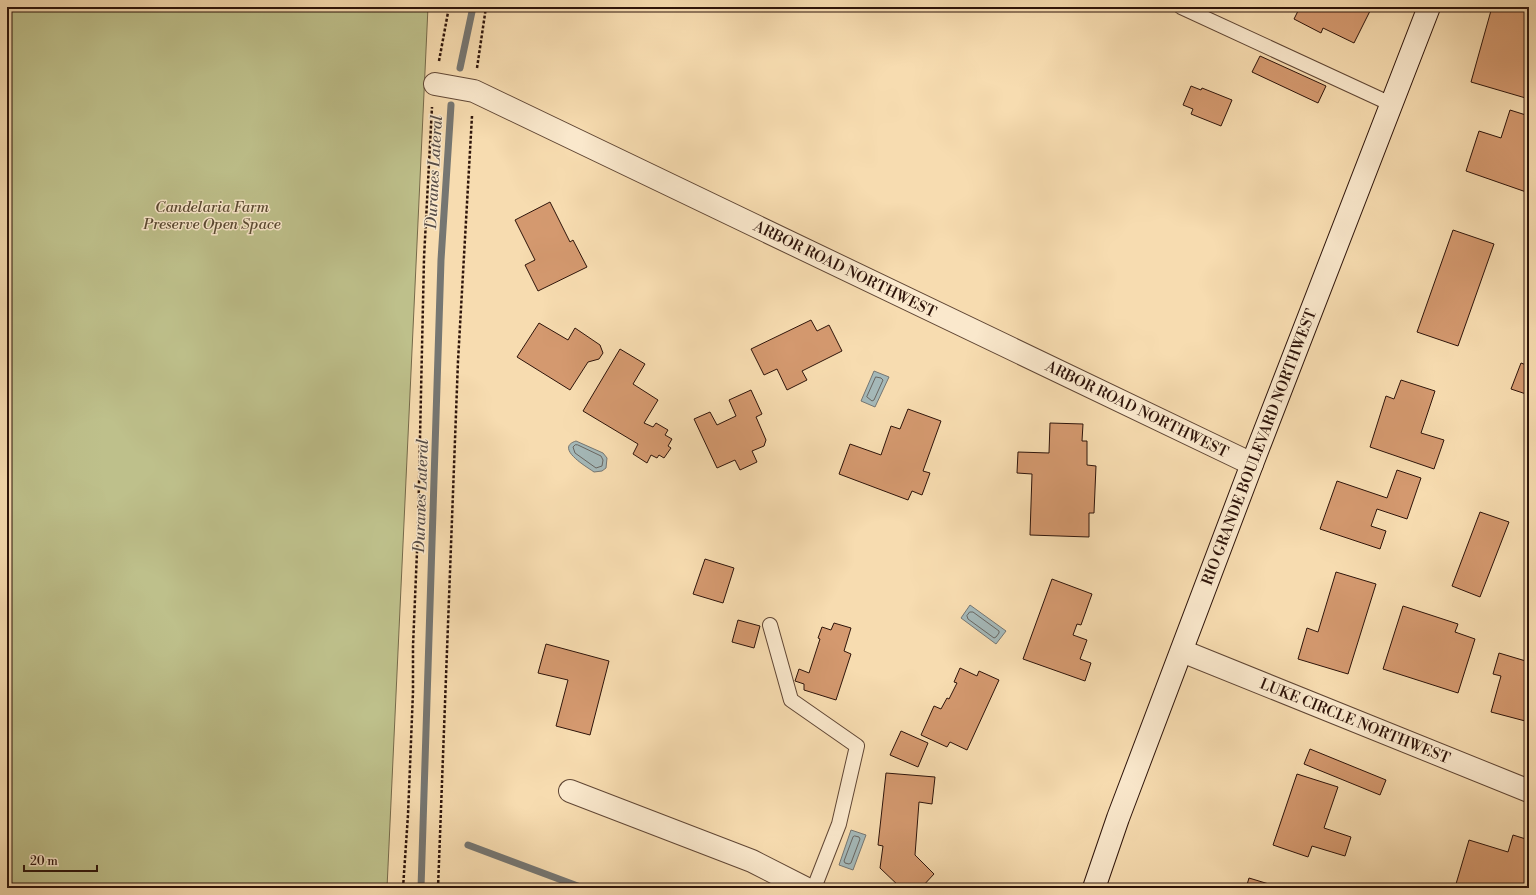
<svg xmlns="http://www.w3.org/2000/svg" width="1536" height="895" viewBox="0 0 1536 895" font-family="'Libre Bodoni',serif">
<style>
.green{fill:#bec08b;stroke:#766a4a}
.water{fill:#a4b8b8;stroke:#757672}
.lines{fill:none;stroke-linecap:round;stroke-linejoin:round}
.shore{stroke:#696661;stroke-width:1}
.stream{stroke:#757672;stroke-width:7}
.building{fill:#d4996f;stroke:#2e140a}
.service-casing{stroke:#604634;stroke-width:16}
.minor-casing{stroke:#604634;stroke-width:24}
.secondary-casing{stroke:#2e140a;stroke-width:24}
.path{stroke:#2e140a;stroke-width:2.5;stroke-dasharray:3 2;stroke-linecap:butt}
.service{stroke:#fae8cc;stroke-width:14}
.minor{stroke:#fae8cc;stroke-width:22}
.secondary{stroke:#fae8cc;stroke-width:22}
.labels{text-anchor:middle;stroke-width:3;stroke-linejoin:round;paint-order:stroke}
.park-label{font-size:15px;font-style:italic;fill:#594831;stroke:#fae8cc}
.street-label{font-size:15px;fill:#2e140a;stroke:#fae8cc}
.water-label{font-size:16px;font-style:italic;fill:#574d47;stroke:#fae8cc}
</style>
<rect width="100%" height="100%" fill="#f7dcb0"/>
<filter id="stains"><feTurbulence type="fractalNoise" baseFrequency=".005" numOctaves="4"/><feColorMatrix values="0 0 0 0 .2 0 0 0 0 .09 0 0 0 0 .02 0 0 0 .5 -.17"/></filter>
<radialGradient id="worn" r=".72"><stop offset=".6" stop-color="#630" stop-opacity="0"/><stop offset="1" stop-color="#630" stop-opacity=".3"/></radialGradient>
<polygon class="green" points="7,7 428,7 387,888 7,888"/>
<g class="water">
<polygon points="874,371 889,377 875,407 861,401"/>
<path d="M576,441L603,453L607,458L606,468L602,471L594,472C587,467 554,448 576,441Z"/>
<polygon points="970,605 1006,631 996,644 961,618"/>
<polygon points="851,830 866,835 853,870 839,865"/>
</g>
<g class="lines">
<g class="shore">
<polygon points="876,377 881,378 883,380 874,400 872,401 867,397"/>
<polygon points="578,445 601,456 603,460 602,466 596,468 575,453 573,447 575,445"/>
<polygon points="970,612 973,612 999,631 999,633 996,637 994,638 968,619 967,616"/>
<polygon points="855,836 859,837 860,839 851,863 849,864 845,863 844,861 853,837"/>
</g>
<g class="stream">
<polyline points="460,68 473,7"/>
<polyline points="468,845 583,888"/>
<polyline points="421,888 441,260 451,105"/>
</g>
</g>
<g class="building">
<polygon points="1300,7 1362,7 1370,11 1354,43 1323,28 1321,33 1294,19"/>
<polygon points="1492,7 1529,7 1529,99 1471,82"/>
<polygon points="1260,56 1326,86 1318,103 1252,72"/>
<polygon points="1191,86 1201,90 1202,88 1232,100 1221,126 1191,114 1193,109 1183,105"/>
<polygon points="1510,110 1529,116 1529,193 1466,171 1479,131 1501,138"/>
<polygon points="550,202 570,242 573,240 587,267 538,291 525,265 535,260 515,220"/>
<polygon points="1453,230 1494,244 1458,346 1417,332"/>
<polygon points="811,320 817,331 829,325 842,351 802,371 807,380 787,390 777,369 764,375 751,349"/>
<polygon points="539,323 568,340 575,328 600,345 603,353 599,359 588,362 570,390 517,357"/>
<polygon points="620,349 645,364 633,384 658,400 644,423 653,427 656,423 668,430 665,435 672,439 668,446 671,448 664,458 659,455 657,458 651,455 647,463 633,454 638,444 583,411"/>
<polygon points="1521,363 1529,366 1529,395 1511,389"/>
<polygon points="1401,380 1435,391 1421,433 1444,440 1434,469 1370,447 1386,396 1394,399"/>
<polygon points="751,390 762,414 756,417 766,440 764,446 752,451 757,462 740,470 735,460 717,468 694,419 710,412 717,425 736,416 729,400"/>
<polygon points="908,409 941,421 923,471 930,473 922,495 912,491 908,500 839,474 850,444 881,455 891,426 900,429"/>
<polygon points="1050,423 1083,424 1082,441 1087,441 1087,465 1096,466 1094,513 1089,513 1089,537 1030,535 1032,474 1017,473 1018,452 1049,453"/>
<polygon points="1397,470 1421,478 1407,519 1377,509 1371,526 1386,531 1380,549 1320,529 1337,481 1387,498"/>
<polygon points="1480,512 1509,522 1480,597 1452,586"/>
<polygon points="705,559 734,568 723,603 693,594"/>
<polygon points="1336,572 1376,584 1348,674 1298,659 1307,628 1318,632"/>
<polygon points="1052,579 1092,594 1081,625 1077,624 1073,635 1087,640 1080,659 1091,663 1085,681 1023,659"/>
<polygon points="1403,606 1458,624 1455,632 1475,639 1458,693 1383,669"/>
<polygon points="738,620 760,626 754,648 732,642"/>
<polygon points="834,623 851,628 844,651 851,654 836,700 804,690 804,684 795,681 799,669 809,673 820,639 818,638 822,627 831,630"/>
<polygon points="546,644 609,661 590,735 556,726 568,680 538,673"/>
<polygon points="1499,653 1529,662 1529,722 1491,712 1501,676 1493,674"/>
<polygon points="960,668 977,676 979,671 999,680 967,750 950,742 947,747 921,735 934,706 941,709 947,698 949,699 957,683 954,682"/>
<polygon points="901,731 928,743 918,767 890,755"/>
<polygon points="1310,749 1386,780 1380,795 1304,764"/>
<polygon points="886,773 935,777 932,804 919,802 915,855 934,874 921,888 901,888 880,868 883,846 878,845"/>
<polygon points="1297,774 1338,787 1324,828 1351,837 1345,856 1312,846 1308,857 1273,845"/>
<polygon points="1513,835 1529,840 1529,888 1469,888 1456,884 1469,840 1508,852"/>
<polygon points="1249,878 1282,888 1246,888"/>
</g>
<g class="lines">
<defs>
<g id="service">
<polyline points="1181,7 1391,104"/>
<polyline points="770,625 791,700 857,746 839,824 814,888"/>
</g>
<g id="minor">
<polyline points="435,84 474,91 1252,464"/>
<polyline points="1182,651 1529,791"/>
<polyline points="570,791 752,861 805,888"/>
</g>
<polyline id="secondary" points="1094,888 1118,818 1252,464 1429,7"/>
</defs>
<use href="#service" class="service-casing"/>
<use href="#minor" class="minor-casing"/>
<use href="#secondary" class="secondary-casing"/>
<g class="path">
<polyline points="439,61 449,7"/>
<polyline points="477,68 486,7"/>
<polyline points="403,888 408,815 413,692 413,646 418,528 424,258 432,107"/>
<polyline points="438,888 458,361 472,116"/>
</g>
<use href="#service" class="service"/>
<use href="#minor" class="minor"/>
<use href="#secondary" class="secondary"/>
</g>
<g class="labels">
<g class="park-label">
<text x="212" y="212">Candelaria Farm<tspan x="212" dy="17">Preserve Open Space</tspan></text>
</g>
<g class="street-label">
<text transform="translate(845 269) rotate(26)" y="5">ARBOR ROAD NORTHWEST</text>
<text transform="translate(1137 409) rotate(26)" y="5">ARBOR ROAD NORTHWEST</text>
<text transform="translate(1259 447) rotate(-69)" y="5">RIO GRANDE BOULEVARD NORTHWEST</text>
<text transform="translate(1355 721) rotate(22)" y="5">LUKE CIRCLE NORTHWEST</text>
</g>
<g class="water-label">
<text transform="translate(433 172) rotate(-87)" y="6">Duranes Lateral</text>
<text transform="translate(420 496) rotate(-88)" y="6">Duranes Lateral</text>
</g>
</g>
<rect width="1536" height="895" fill="none" stroke="#f7dcb0" stroke-width="24"/>
<rect x="8" y="8" width="1520" height="879" fill="none" stroke="#2e140a" stroke-width="2"/>
<rect x="12" y="12" width="1512" height="871" fill="none" stroke="#2e140a"/>
<path d="M24 865v6h73v-6" fill="none" stroke="#2e140a" stroke-width="2"/>
<text x="30" y="865" font-size="12" fill="#2e140a" stroke="#fae8cc" stroke-width="3" paint-order="stroke">20 m</text>
<rect width="100%" height="100%" filter="url(#stains)"/>
<rect width="100%" height="100%" fill="url(#worn)"/>
</svg>
